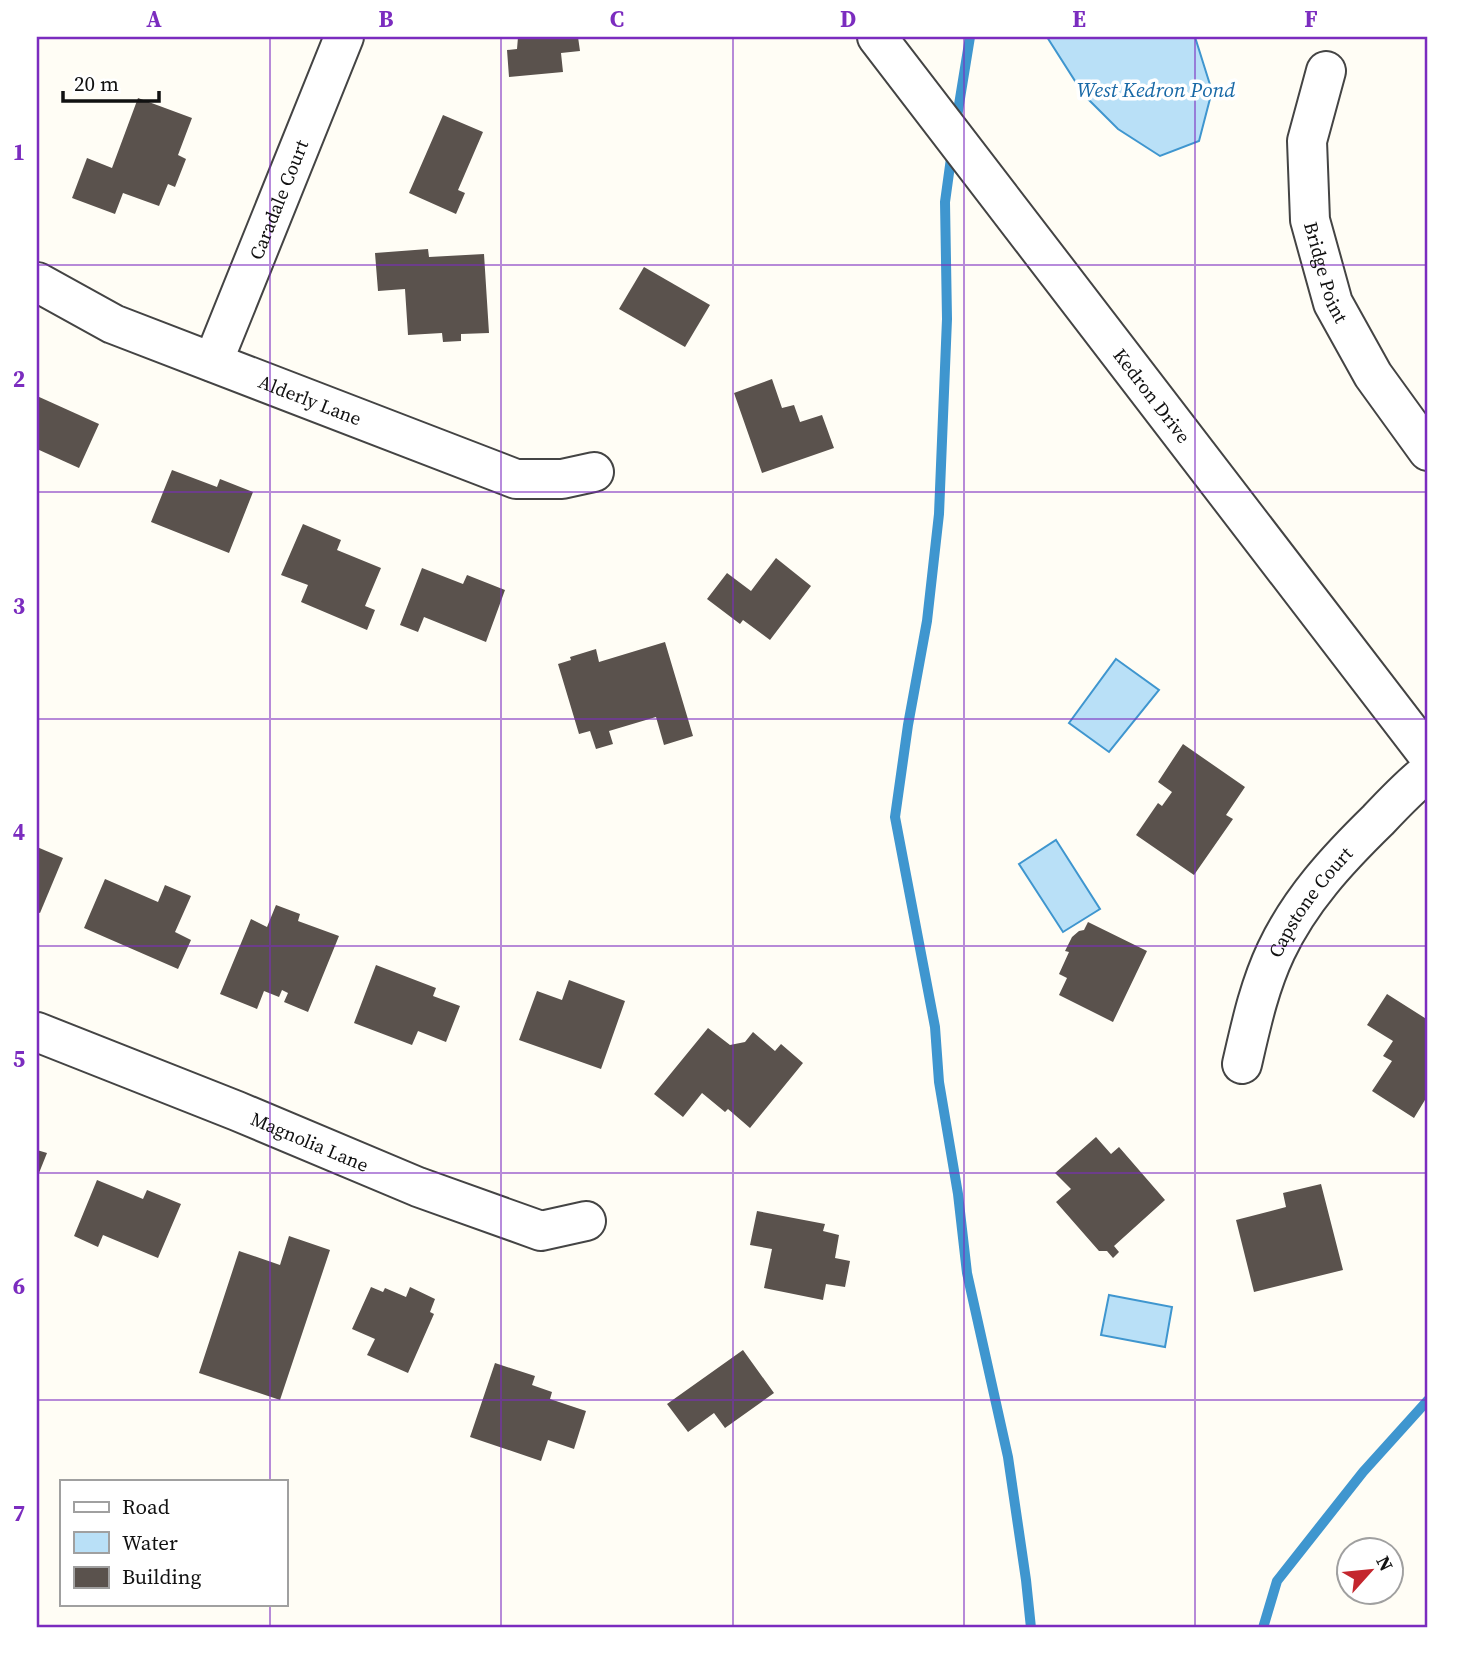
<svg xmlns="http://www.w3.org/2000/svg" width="1465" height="1665" viewBox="0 0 1465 1665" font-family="'Source Serif 4',serif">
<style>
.water{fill:#b9e0f7;stroke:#3f96cf;stroke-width:2}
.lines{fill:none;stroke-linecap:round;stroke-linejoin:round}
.stream{stroke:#3f96cf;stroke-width:10}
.building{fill:#5a524d}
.minor-casing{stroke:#444;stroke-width:42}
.minor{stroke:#fff;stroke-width:38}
.grid{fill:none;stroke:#7b2cbf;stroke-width:2;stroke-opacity:0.55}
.labels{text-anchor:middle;stroke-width:7;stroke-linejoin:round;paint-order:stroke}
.street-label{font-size:19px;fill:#111;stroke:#fff}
.water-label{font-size:21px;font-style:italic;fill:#1768a6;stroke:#fff}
.neatline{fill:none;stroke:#7b2cbf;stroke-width:2.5}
.grid-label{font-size:23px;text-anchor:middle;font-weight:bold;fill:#7b2cbf}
</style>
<rect width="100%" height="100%" fill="#fffdf5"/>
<g class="water">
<polygon points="1047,37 1195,37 1212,91 1199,141 1160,156 1118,129 1084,95"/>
<polygon points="1116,659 1159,690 1109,752 1069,723"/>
<polygon points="1056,840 1100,909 1063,932 1019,864"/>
<polygon points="1109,1295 1172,1307 1165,1347 1101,1335"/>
</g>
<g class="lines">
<g class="stream">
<polyline points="956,123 970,37"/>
<polyline points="952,151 945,202 947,319 939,514 927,621 908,725 895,817 935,1027 939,1082 958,1194 967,1273 1008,1457 1026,1580 1031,1628"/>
<polyline points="1263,1628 1277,1581 1363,1472 1428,1400"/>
</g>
</g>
<g class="building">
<polygon points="518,37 578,37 580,51 561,53 563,72 509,77 507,50 517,49"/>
<polygon points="138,98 192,118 178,155 186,159 175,187 168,184 159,206 123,193 115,214 72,198 87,158 112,168"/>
<polygon points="443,115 483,132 458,190 465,193 456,214 409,193"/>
<polygon points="428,249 429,257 484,254 489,333 461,334 461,341 443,342 442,333 408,335 405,289 378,291 375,253"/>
<polygon points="644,267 710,305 685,347 619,309"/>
<polygon points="772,379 782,408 794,405 800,422 822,415 834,448 762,473 734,393"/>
<polygon points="37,396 99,424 79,468 37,449"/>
<polygon points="172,470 217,487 220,479 253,492 229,553 151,522"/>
<polygon points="303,524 341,540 337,550 381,568 365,606 375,610 367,630 301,602 308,585 281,575"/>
<polygon points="776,558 811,586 770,640 743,620 740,624 707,599 727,573 751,591"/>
<polygon points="422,568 463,584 467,575 505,590 486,642 424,617 418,632 400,625"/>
<polygon points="665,642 693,736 664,745 656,717 609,731 613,744 596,749 590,731 579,734 558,664 571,660 570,657 596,649 599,662"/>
<polygon points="1183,744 1245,787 1226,815 1233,819 1194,875 1136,835 1158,803 1162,806 1172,792 1158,782"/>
<polygon points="37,847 63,858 40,913 37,912"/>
<polygon points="105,879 158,902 165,885 191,896 175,932 191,940 178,969 84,928"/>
<polygon points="276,905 300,914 298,921 339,936 308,1012 284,1002 288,993 282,990 279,997 264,991 257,1009 220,994 251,919 267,927"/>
<polygon points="1088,922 1147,951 1113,1022 1059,995 1067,978 1059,974 1069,952 1065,951 1072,937 1079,931 1084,930"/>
<polygon points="376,965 436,988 433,996 460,1006 446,1042 418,1031 412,1045 354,1023"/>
<polygon points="569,980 625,1001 601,1069 519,1040 537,991 562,1000"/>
<polygon points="1387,994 1428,1020 1428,1095 1414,1118 1372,1091 1392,1061 1383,1056 1393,1041 1367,1025"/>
<polygon points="708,1028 730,1045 745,1042 753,1032 775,1051 781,1044 803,1063 750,1128 728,1109 725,1112 702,1093 683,1117 654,1094"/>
<polygon points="1096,1137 1111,1154 1119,1147 1165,1200 1114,1246 1119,1252 1113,1258 1107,1251 1099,1251 1056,1202 1071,1189 1055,1173"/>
<polygon points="37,1150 47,1153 37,1178"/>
<polygon points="97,1180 143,1199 147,1190 181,1204 158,1258 103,1235 98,1247 74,1236"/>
<polygon points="1321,1184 1343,1270 1254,1292 1236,1220 1286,1207 1283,1193"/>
<polygon points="757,1211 825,1224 823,1231 839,1235 835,1258 850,1261 845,1287 826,1284 823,1300 764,1288 772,1249 750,1245"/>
<polygon points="289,1236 330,1250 280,1400 199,1373 239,1251 280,1265"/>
<polygon points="371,1287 383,1292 385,1288 406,1297 410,1287 435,1299 430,1312 434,1314 408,1373 367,1355 375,1339 352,1329"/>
<polygon points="743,1350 774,1393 725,1428 714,1413 688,1432 667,1404"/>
<polygon points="495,1363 535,1376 532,1385 552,1392 550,1399 586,1411 574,1449 548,1440 541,1461 470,1437"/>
</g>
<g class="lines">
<defs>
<g id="minor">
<path id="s1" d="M877,37L1428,755"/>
<path id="s2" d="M1326,71L1307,141L1310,220L1333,303L1373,375L1428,451"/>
<path id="s3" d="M37,282L113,324L516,479H562L594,472"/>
<path id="s4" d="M213,362L344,37"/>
<path id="s5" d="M37,1032L237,1111L418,1187L541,1231L586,1221"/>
<path id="s6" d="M1242,1064C1251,1025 1259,987 1276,951C1300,900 1338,859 1378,820C1394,803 1410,786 1428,772"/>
</g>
</defs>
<use href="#minor" class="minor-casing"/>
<use href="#minor" class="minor"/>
</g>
<path class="grid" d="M270,37V1481M501,37V1628M733,37V1628M964,37V1628M1195,37V1628M37,265H1428M37,492H1428M37,719H1428M37,946H1428M37,1173H1428M37,1400H1428M270,1604V1628"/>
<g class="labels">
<g class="street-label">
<text dy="7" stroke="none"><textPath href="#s4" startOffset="175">Caradale Court</textPath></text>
<text dy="7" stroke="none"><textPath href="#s2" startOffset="206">Bridge Point</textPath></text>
<text dy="7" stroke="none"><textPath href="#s1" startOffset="452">Kedron Drive</textPath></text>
<text dy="7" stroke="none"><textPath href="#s3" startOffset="298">Alderly Lane</textPath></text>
<text dy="7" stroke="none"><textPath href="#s6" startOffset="178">Capstone Court</textPath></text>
<text dy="7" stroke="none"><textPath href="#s5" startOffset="294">Magnolia Lane</textPath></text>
</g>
<g class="water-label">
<text x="1156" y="97">West Kedron Pond</text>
</g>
</g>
<rect width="1465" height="1665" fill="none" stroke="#ffffff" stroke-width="77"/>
<rect x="60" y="1480" width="228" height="126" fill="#ffffff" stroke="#a0a0a0" stroke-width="2"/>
<rect x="74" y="1502" width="35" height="10" fill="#ffffff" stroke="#a0a0a0" stroke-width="2"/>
<text x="122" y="1514" font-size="21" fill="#111111">Road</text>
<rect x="74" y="1532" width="35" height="21" fill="#b9e0f7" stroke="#a0a0a0" stroke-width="2"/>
<text x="122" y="1550" font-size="21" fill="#111111">Water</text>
<rect x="74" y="1567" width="35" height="21" fill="#5a524d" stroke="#a0a0a0" stroke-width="2"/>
<text x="122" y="1584" font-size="21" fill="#111111">Building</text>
<g transform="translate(1370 1571) rotate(63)"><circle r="33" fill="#ffffff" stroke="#a0a0a0" stroke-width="2"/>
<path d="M0-5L12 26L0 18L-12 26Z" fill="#c4262e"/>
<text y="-10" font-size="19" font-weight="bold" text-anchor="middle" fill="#111111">N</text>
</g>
<path d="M63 91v10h96v-10" fill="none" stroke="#111111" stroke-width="3.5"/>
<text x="74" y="91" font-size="21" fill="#111111" stroke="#ffffff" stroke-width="5" paint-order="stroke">20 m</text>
<rect x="38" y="38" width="1388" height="1588" class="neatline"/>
<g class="grid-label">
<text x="154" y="27">A</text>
<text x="386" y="27">B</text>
<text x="617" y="27">C</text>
<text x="848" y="27">D</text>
<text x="1079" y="27">E</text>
<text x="1311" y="27">F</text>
<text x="19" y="160">1</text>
<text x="19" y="387">2</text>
<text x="19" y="614">3</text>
<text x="19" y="840">4</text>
<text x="19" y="1067">5</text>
<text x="19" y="1294">6</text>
<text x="19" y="1521">7</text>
</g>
</svg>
